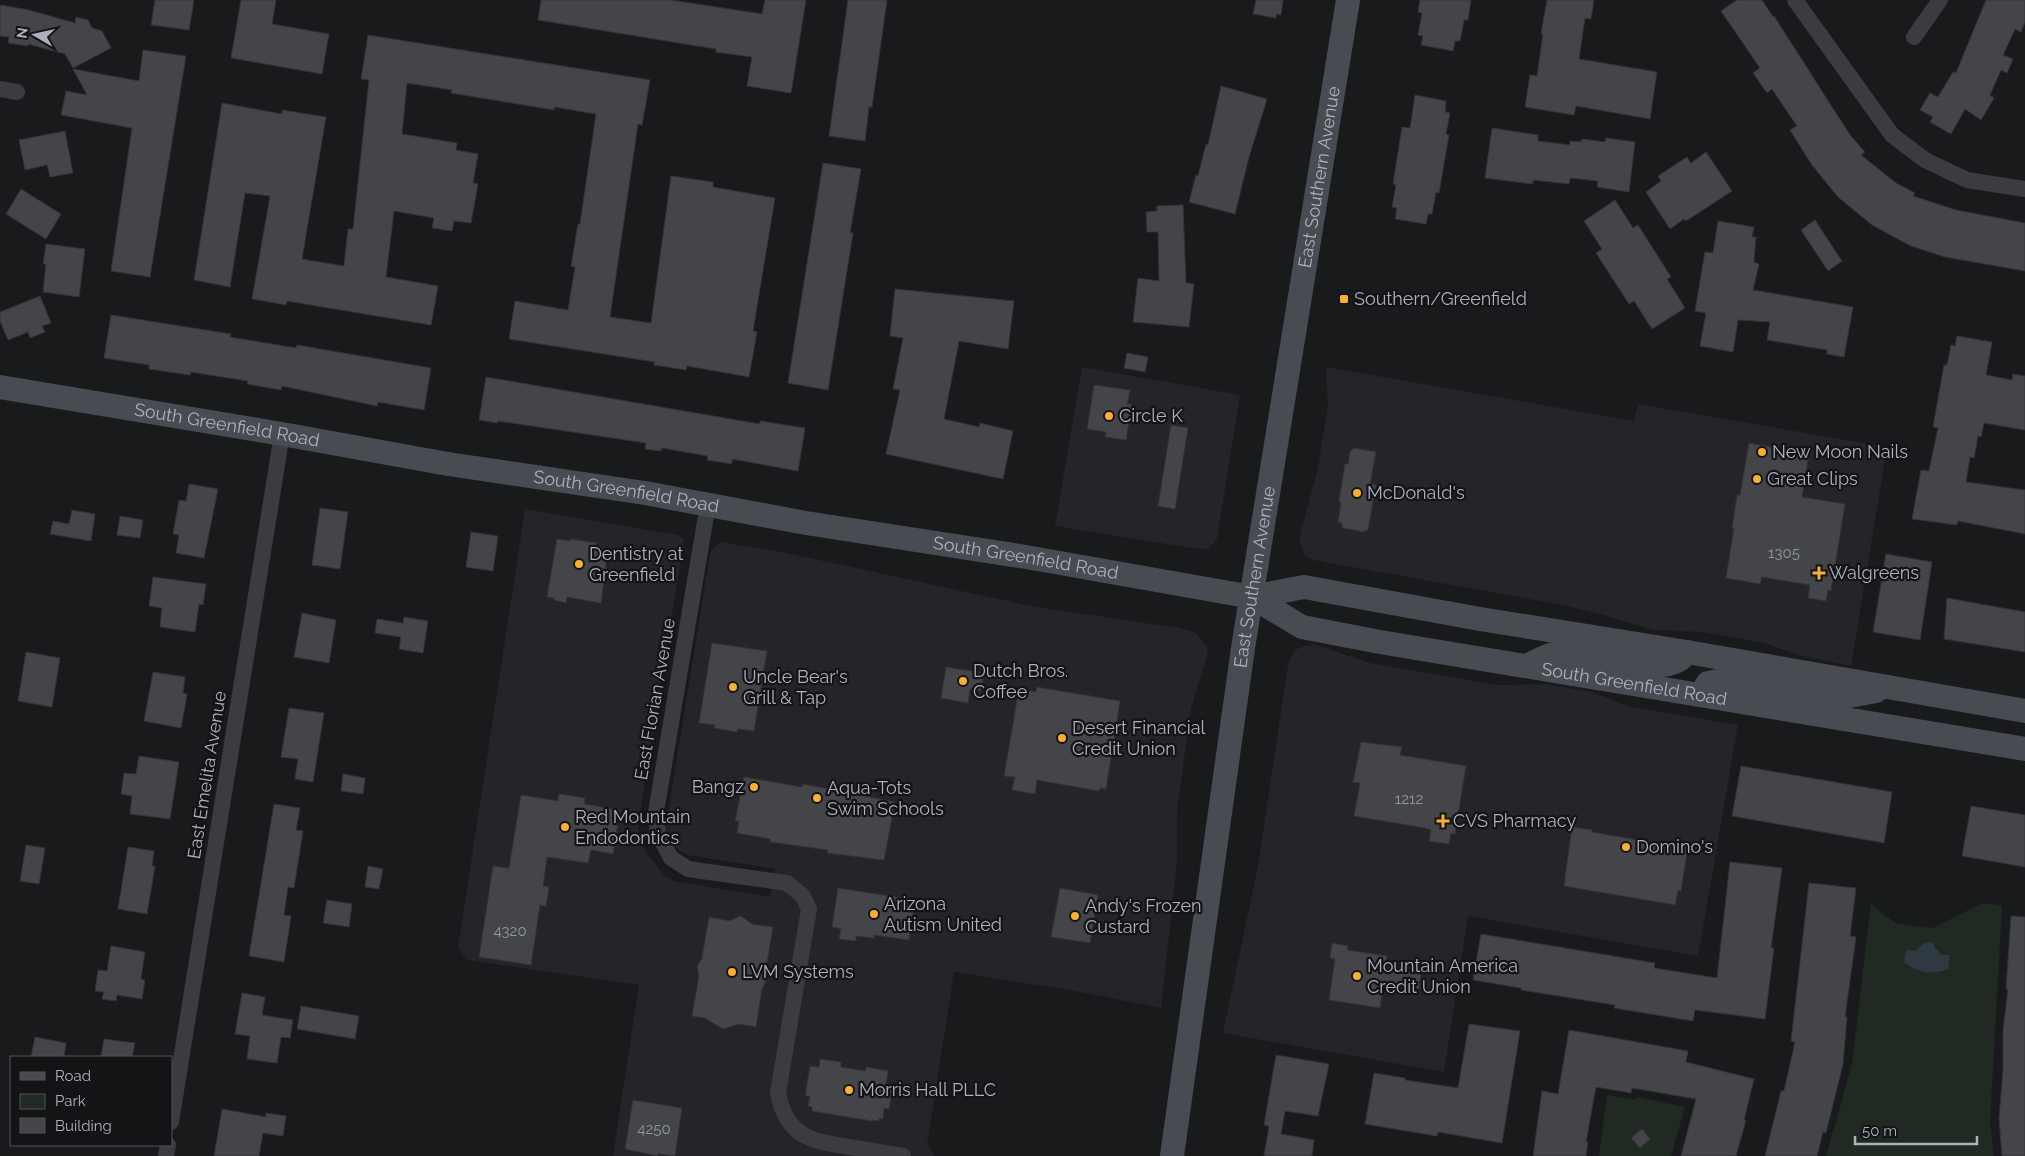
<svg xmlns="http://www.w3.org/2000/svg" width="2025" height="1156" viewBox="0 0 2025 1156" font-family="Raleway,sans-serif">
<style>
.built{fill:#252529}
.green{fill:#212a22}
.water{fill:#2f3941}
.building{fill:#434549;stroke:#333438}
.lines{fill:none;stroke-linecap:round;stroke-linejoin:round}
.minor{stroke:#3a3c41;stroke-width:16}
.secondary{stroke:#484b51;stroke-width:24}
.poi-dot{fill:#f7af36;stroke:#141417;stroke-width:2}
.labels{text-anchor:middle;stroke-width:4.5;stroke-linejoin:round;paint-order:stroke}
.number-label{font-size:15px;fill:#92969f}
.street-label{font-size:18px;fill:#acb1bc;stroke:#141417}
.poi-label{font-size:18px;fill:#acb1bc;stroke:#141417;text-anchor:start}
</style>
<rect width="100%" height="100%" fill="#191a1c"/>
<g class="built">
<polygon points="1082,367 1240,395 1217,539 1208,549 1192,548 1055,526"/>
<polygon points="1326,367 1634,421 1638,404 1887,447 1851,666 1798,655 1765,643 1703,632 1653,630 1597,613 1563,605 1313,560 1305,556 1299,539 1318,468 1328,405"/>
<polygon points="525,509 677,535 684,540 638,825 639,837 642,846 664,875 674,881 770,897 775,869 688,855 677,849 667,838 666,826 710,554 713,548 720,542 782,552 1031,606 1179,628 1196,633 1207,646 1207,656 1191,708 1177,811 1177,862 1161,1008 1076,991 954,972 927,1145 935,1156 613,1156 639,985 468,960 458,948"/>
<polygon points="1313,644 1370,663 1497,685 1544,684 1592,692 1627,706 1738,725 1698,956 1468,916 1444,1072 1223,1033 1258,866 1288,665 1292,655 1298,648"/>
</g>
<g class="green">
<polygon points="1871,903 1880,912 1898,924 1933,928 1983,903 2002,906 1990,1123 1994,1156 1826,1156 1852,1064"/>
<polygon points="1607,1095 1635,1100 1637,1097 1685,1107 1671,1156 1599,1156"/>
</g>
<path class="water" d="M1929,942L1933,943L1936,950H1939V954L1950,955L1948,969C1932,975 1917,973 1904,962L1906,950L1916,951L1923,944Z"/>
<g class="building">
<polygon points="155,0 194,0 189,30 151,25"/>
<polygon points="241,0 276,0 272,24 329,34 322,74 231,58"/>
<polygon points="541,0 671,0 762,14 765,0 806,0 791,93 747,86 752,57 716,52 716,49 538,20"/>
<polygon points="848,0 887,0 872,107 869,107 865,141 829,136"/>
<polygon points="1256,0 1283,0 1281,15 1276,14 1276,18 1253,14"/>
<polygon points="1420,0 1471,0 1468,20 1464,20 1460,41 1455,41 1453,51 1421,45 1423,36 1418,35 1422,13 1418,12"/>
<polygon points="1547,0 1594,0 1591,19 1585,18 1579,59 1657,72 1650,119 1576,106 1574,115 1525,107 1530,75 1537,76 1543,34 1541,34"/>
<polygon points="1737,0 1762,0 1773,17 1774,16 1850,135 1865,152 1861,155 1896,183 1915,193 1913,196 1956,210 2025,223 2025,271 1945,257 1911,246 1872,225 1838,197 1812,165 1790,130 1797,126 1772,89 1767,93 1753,73 1760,68 1721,11"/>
<polygon points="1986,0 2025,0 2025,22 2021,32 2015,29 2003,55 2013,59 2007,73 2001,70 1990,95 1994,98 1981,120 1965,109 1951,134 1930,122 1933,117 1920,110 1930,93 1938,97 1953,72 1956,73"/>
<polygon points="0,5 29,10 75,23 76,17 88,20 92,28 102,31 111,48 73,68 65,54 28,44 28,46 8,43 9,37 0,36"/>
<polygon points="368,35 650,80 642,125 638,124 610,317 651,323 671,176 713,182 713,187 775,198 753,331 757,332 749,377 687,366 686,370 654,365 655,362 509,339 515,301 568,310 575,267 571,266 578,224 580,224 596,114 554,107 554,110 451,93 452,90 407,83 402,134 457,143 456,150 478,154 473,183 478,184 471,223 454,221 452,231 432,228 434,218 394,211 386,277 438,286 431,325 287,301 286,305 252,299 270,196 245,193 230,287 194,280 222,103 282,114 282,110 326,117 302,259 344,266 348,229 353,229 369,80 361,79"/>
<polygon points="143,50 186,56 150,277 111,271 132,128 61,115 66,91 87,95 73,69 139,81"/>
<polygon points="1221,86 1267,99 1249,157 1235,214 1189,202 1196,175 1198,176 1206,144 1208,145"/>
<polygon points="1415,95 1446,101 1445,112 1450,113 1446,134 1449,135 1439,193 1436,192 1432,214 1428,214 1426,224 1395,219 1397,208 1392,207 1396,185 1393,184 1402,127 1410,128"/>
<polygon points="1492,128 1538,135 1538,141 1570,145 1570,141 1581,142 1582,139 1605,142 1606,138 1635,142 1629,192 1597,187 1598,181 1570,178 1569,184 1533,180 1533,184 1485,178"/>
<polygon points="65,131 73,173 50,177 47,165 25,170 19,140"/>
<polygon points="1706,152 1732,191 1686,221 1684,219 1670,229 1646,192 1661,181 1658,176 1687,157 1691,163"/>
<polygon points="823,163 861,169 850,233 853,233 828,390 788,383"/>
<polygon points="21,189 61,214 46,239 6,214"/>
<polygon points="1615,200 1633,228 1638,225 1671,277 1667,279 1685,308 1652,329 1634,301 1629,304 1596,253 1602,249 1584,221"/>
<polygon points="1183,205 1186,283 1194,284 1189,327 1133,322 1138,278 1159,281 1158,232 1147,232 1146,212 1157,211 1157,206"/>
<polygon points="1815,220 1842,261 1828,271 1801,230"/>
<polygon points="1718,221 1754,227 1752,237 1756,237 1754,262 1759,264 1753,290 1853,307 1844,357 1827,354 1827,350 1767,340 1770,322 1738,320 1733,352 1700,346 1706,313 1695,311 1705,252 1713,253"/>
<polygon points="46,244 85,249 79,297 43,292 46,264 43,264"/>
<polygon points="895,289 1014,301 1008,349 959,341 944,419 979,427 980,423 1013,431 1003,479 886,454 900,390 893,389 903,338 890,336"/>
<polygon points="40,296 51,323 42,326 45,332 30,338 28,332 8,340 0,321 0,312"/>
<polygon points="111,315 231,334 230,337 296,348 297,345 431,368 424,410 378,402 377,406 282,386 281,390 247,384 248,381 191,372 190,375 149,369 149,365 104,358"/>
<polygon points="1957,336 1992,342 1986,375 2012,380 2013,374 2025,376 2025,430 1984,423 1981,437 1978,436 1974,458 1970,457 1966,482 2025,490 2025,534 1958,521 1957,525 1912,519 1921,470 1929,471 1938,428 1933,427 1944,365 1947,365 1951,345 1955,346"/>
<polygon points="1127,353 1148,357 1145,372 1124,368"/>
<polygon points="486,377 760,424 760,421 805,428 798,471 732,459 732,464 707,460 708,456 662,448 661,451 645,449 646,443 498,421 497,423 479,420"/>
<polygon points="1094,385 1130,390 1127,404 1132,404 1126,440 1105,437 1106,432 1087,429"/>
<polygon points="1171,425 1188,428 1175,509 1158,506"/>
<polygon points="1749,443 1809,454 1802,497 1845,504 1831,591 1828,590 1826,601 1808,598 1810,585 1762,577 1760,584 1726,578 1734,528 1732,528 1737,495 1740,495"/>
<polygon points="1354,448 1376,452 1370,484 1376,485 1368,530 1365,530 1365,532 1342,528 1342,523 1338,522 1341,503 1339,501 1345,464 1348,464 1350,452"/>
<polygon points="189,484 218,489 204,558 176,553 179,535 173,534 179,500 186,501"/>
<polygon points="320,508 348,512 340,569 312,565"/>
<polygon points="72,510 95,514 91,541 50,534 53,521 69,524"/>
<polygon points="120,516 143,520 140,538 117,535"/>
<polygon points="471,532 498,536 493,571 466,567"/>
<polygon points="557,539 570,541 570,539 597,543 596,546 601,546 600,555 607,556 601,603 567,597 566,603 554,600 554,598 547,597"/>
<polygon points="1886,554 1932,562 1920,640 1873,632"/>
<polygon points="153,577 206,584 203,605 199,604 195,632 160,627 162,608 149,606"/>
<polygon points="1947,598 2025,612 2025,652 1944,639"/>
<polygon points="302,613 336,620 329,663 294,657"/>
<polygon points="404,617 428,621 423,653 399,649 401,637 375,633 377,619 403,623"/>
<polygon points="712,643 767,651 754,731 738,729 737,732 714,728 715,725 699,723"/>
<polygon points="26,652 60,658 52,707 18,701"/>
<polygon points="946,667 984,673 981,691 970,689 968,703 941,698"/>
<polygon points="153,672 185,677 183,693 187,694 181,728 144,721"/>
<polygon points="1037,687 1120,701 1106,789 1100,788 1099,791 1037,780 1035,794 1012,790 1015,777 1004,776 1019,689 1036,692"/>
<polygon points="289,708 324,713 313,782 295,779 298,759 281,757"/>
<polygon points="1361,742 1402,747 1400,755 1466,766 1455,834 1451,833 1449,844 1429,841 1431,830 1425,828 1354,816 1360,783 1353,782"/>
<polygon points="139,756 179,762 170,819 130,814 132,796 121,794 124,773 136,774"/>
<polygon points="1741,766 1892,792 1884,843 1732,816"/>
<polygon points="343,774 365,778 363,794 341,791"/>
<polygon points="744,777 802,787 803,784 895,802 884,860 827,853 828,850 770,842 770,839 737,833 739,821 735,821"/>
<polygon points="559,794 585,798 584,804 620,810 613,854 591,850 588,863 547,857 543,886 549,887 546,906 540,905 531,965 479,957 493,866 509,868 521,795 558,801"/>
<polygon points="274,804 300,808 296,830 303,831 294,888 288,887 284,915 291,916 284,962 249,956"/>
<polygon points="1971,806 2025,815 2025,867 1962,856"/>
<polygon points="1572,827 1592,830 1592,832 1666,845 1666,843 1688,846 1681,891 1678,891 1675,905 1564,886"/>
<polygon points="26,845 45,848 39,884 20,881"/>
<polygon points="128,847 154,851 152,866 155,866 147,914 118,909"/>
<polygon points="1730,862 1782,868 1771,948 1774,948 1765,1019 1695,1010 1693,1021 1614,1008 1615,1005 1521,990 1521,988 1473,980 1481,934 1655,963 1654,968 1717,978"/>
<polygon points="368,866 383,869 379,889 365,887"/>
<polygon points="1809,883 1856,888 1850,936 1856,937 1845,1017 1847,1017 1843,1064 1826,1133 1823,1132 1817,1156 1765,1156 1781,1091 1784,1091 1795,1042 1791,1041"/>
<polygon points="838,888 915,900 909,940 874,935 874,938 856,936 856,941 839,939 841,929 832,927"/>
<polygon points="1060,888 1098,895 1090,943 1051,937"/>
<polygon points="327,900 352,904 349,927 323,923"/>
<polygon points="741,916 752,924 773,927 766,968 767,979 762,989 756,1027 739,1024 723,1029 705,1018 692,1016 699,976 697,967 702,958 709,917 729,921"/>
<polygon points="2011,916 2025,917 2025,1156 2002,1156 1999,1118 2003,1071 2003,1031 2008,989 2006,989"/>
<polygon points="1332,943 1348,946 1347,950 1387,956 1385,968 1421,974 1419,989 1383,984 1380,1008 1329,1000 1335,959 1330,958"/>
<polygon points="111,946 145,952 141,979 145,980 142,999 117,995 116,1001 102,999 104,992 95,991 98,970 107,971"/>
<polygon points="242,993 265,997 262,1015 293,1020 290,1038 281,1037 277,1063 247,1059 250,1036 235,1034"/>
<polygon points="301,1006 359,1016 355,1039 297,1029"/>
<polygon points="1469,1024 1520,1031 1502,1143 1438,1132 1437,1136 1365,1124 1374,1073 1405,1078 1405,1080 1458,1088"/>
<polygon points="1569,1030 1688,1051 1686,1062 1754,1079 1744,1120 1746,1120 1736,1156 1681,1156 1696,1099 1632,1088 1631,1093 1596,1087 1586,1142 1588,1142 1586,1156 1533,1156 1542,1091 1558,1094"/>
<polygon points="35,1037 66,1043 64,1057 31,1057"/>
<polygon points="104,1039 135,1043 132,1057 101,1057"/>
<polygon points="1276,1055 1329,1064 1318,1116 1285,1111 1281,1134 1314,1140 1312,1156 1264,1156 1269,1126 1264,1125"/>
<polygon points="820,1059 841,1062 841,1067 865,1071 866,1067 888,1071 886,1084 893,1085 889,1109 884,1108 883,1119 879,1118 879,1121 872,1120 872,1121 812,1111 812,1107 808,1106 810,1096 805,1096 810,1066 819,1067"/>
<polygon points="633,1100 682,1108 675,1156 658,1154 658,1156 625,1149"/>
<polygon points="222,1109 266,1117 266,1113 286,1116 283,1136 263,1133 259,1156 214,1156"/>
<polygon points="1642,1129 1650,1139 1640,1148 1631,1138"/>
</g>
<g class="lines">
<g class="minor">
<polyline points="1795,0 1892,135 1925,160 1967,180 2025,189"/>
<polyline points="1914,37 1940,0"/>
<polyline points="0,89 17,92"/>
<path d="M708,504L656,812L658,834L671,858L688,869L787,883L803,896L809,909L778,1093C786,1136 810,1141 849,1147C867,1150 885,1153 903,1156"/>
<polyline points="171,1122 282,434"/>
<polyline points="166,1156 168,1145"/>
</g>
<g class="secondary">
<path id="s1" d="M0,387L282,434L448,464L645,493L806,523L1026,557L1252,597L1302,627L1380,642L2025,749"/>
<polyline points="1252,597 1304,587 1480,619 1687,652 2025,711"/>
<path d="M1526,666C1536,662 1548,654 1558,653C1591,649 1667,684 1687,652"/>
<polyline points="1701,694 1708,683 1728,679 1739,679 1844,697 1876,691"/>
<path id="s2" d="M1172,1156L1243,648L1348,0"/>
</g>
</g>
<g class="poi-dot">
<rect x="1339" y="294" width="10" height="10" rx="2.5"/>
<circle cx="1109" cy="416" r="5"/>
<circle cx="1762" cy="452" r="5"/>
<circle cx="1757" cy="479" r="5"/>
<circle cx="1357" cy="493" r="5"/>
<circle cx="579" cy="564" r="5"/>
<path d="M1816.5 565.5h5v5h5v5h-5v5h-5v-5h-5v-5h5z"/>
<circle cx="963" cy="681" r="5"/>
<circle cx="733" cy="687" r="5"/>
<circle cx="1062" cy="738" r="5"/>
<circle cx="754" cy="787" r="5"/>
<circle cx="817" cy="798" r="5"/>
<path d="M1440.5 813.5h5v5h5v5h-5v5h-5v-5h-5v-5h5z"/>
<circle cx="565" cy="827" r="5"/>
<circle cx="1626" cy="847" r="5"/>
<circle cx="874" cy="914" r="5"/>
<circle cx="1075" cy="916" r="5"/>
<circle cx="732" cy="972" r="5"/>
<circle cx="1357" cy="976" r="5"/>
<circle cx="849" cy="1090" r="5"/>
</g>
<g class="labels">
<g class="number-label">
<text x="1784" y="558">1305</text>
<text x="1409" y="804">1212</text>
<text x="510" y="936">4320</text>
<text x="654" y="1134">4250</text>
</g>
<g class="street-label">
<text dy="6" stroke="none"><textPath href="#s2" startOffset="990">East Southern Avenue</textPath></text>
<text dy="6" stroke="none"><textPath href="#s1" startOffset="230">South Greenfield Road</textPath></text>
<text dy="6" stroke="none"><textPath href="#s1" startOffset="635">South Greenfield Road</textPath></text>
<text dy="6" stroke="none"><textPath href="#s1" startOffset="1040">South Greenfield Road</textPath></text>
<text dy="6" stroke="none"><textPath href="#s2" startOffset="585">East Southern Avenue</textPath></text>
<text dy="6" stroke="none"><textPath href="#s1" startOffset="1665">South Greenfield Road</textPath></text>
<text transform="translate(655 699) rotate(-80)" y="6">East Florian Avenue</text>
<text transform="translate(207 775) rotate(-81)" y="6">East Emelita Avenue</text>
</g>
<g class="poi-label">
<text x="1354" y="305">Southern/Greenfield</text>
<text x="1119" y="422">Circle K</text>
<text x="1772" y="458">New Moon Nails</text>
<text x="1767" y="485">Great Clips</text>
<text x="1367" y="499">McDonald's</text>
<text x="589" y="560">Dentistry at<tspan x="589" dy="21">Greenfield</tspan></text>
<text x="1829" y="579">Walgreens</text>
<text x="973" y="677">Dutch Bros.<tspan x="973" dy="21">Coffee</tspan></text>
<text x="743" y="683">Uncle Bear's<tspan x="743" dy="21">Grill &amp; Tap</tspan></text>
<text x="1072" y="734">Desert Financial<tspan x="1072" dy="21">Credit Union</tspan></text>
<text x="744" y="793" text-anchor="end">Bangz</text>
<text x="827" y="794">Aqua-Tots<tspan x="827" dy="21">Swim Schools</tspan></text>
<text x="575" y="823">Red Mountain<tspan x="575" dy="21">Endodontics</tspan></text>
<text x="1453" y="827">CVS Pharmacy</text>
<text x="1636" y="853">Domino's</text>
<text x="884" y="910">Arizona<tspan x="884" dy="21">Autism United</tspan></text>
<text x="1085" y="912">Andy's Frozen<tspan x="1085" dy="21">Custard</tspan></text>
<text x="1367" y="972">Mountain America<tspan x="1367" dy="21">Credit Union</tspan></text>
<text x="742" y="978">LVM Systems</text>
<text x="859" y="1096">Morris Hall PLLC</text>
</g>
</g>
<rect x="10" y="1056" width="162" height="90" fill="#141417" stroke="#515359"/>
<rect x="20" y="1072" width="25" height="8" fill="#484b51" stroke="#515359"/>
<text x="55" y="1081" font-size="15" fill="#acb1bc">Road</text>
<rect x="20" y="1094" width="25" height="15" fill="#212a22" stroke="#515359"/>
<text x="55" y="1106" font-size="15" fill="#acb1bc">Park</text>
<rect x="20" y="1118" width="25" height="15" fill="#434549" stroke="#515359"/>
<text x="55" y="1131" font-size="15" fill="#acb1bc">Building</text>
<g transform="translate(35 35) rotate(279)" stroke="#141417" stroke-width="4" paint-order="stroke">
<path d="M0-4L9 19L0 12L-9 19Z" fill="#acb1bc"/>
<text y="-8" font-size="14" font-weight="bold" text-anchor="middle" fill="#acb1bc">N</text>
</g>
<path d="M1855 1136v8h122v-8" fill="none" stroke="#acb1bc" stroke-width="2.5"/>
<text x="1862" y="1136" font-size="15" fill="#acb1bc" stroke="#141417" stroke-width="4" paint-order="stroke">50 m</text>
</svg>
